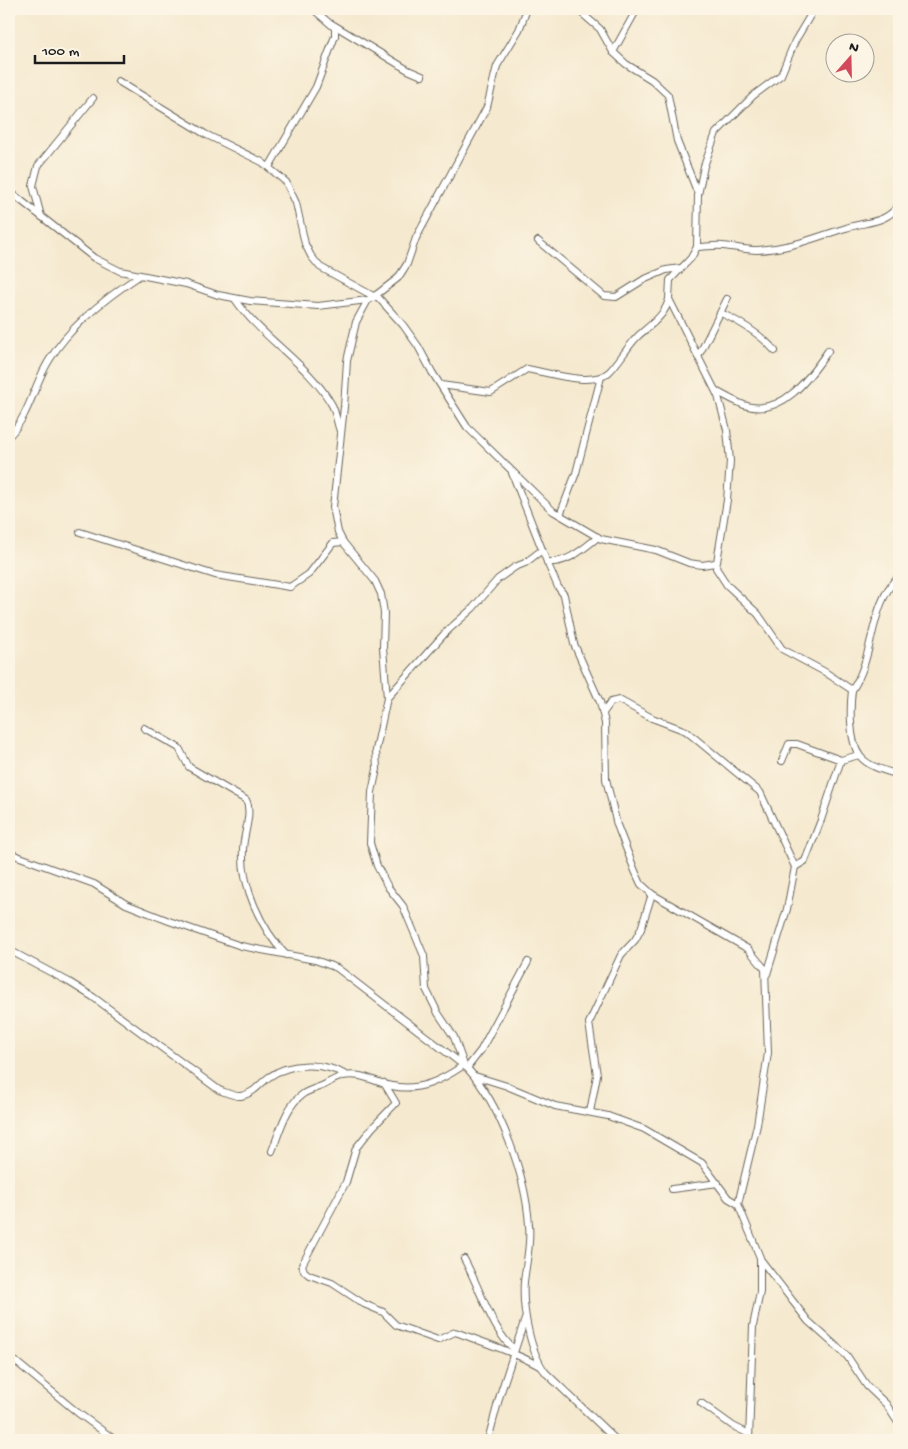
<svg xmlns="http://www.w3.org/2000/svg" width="908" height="1449" viewBox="0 0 908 1449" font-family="'Gochi Hand',sans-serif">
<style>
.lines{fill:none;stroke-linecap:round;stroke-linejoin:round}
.minor-casing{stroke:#68645b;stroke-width:8}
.minor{stroke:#fff;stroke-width:6}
</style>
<rect width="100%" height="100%" fill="#fcf5e5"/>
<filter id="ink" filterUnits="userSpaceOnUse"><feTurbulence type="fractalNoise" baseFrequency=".02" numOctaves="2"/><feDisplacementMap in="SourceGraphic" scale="10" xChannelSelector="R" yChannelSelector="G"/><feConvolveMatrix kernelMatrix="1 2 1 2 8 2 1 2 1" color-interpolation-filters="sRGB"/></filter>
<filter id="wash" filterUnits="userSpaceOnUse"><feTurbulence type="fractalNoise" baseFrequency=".0096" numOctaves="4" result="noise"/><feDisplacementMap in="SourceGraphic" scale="20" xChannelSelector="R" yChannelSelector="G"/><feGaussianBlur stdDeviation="1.12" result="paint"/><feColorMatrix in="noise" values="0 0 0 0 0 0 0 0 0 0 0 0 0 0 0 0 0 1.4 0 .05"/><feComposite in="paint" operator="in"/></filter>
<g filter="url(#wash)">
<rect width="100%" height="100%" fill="#f5e9cf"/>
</g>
<g filter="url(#ink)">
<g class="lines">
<defs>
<g id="minor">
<polyline points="577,9 600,29 613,52 626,64 652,80 668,95 677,141 698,194"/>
<path d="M814,9L795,41L781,75L754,95L716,133L704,166L698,195L697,247L691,258L670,280L669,299L718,396L727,430L730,461L727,500L716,568L727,585L758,614L782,649L825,672L852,690C850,707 849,742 860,756C868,767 887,771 899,775"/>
<polyline points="332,24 408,70 422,76"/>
<polyline points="613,52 637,9"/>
<polyline points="118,81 205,134 262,162 286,182 296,203 305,244 311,256 320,267 375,297"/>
<polyline points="269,167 316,87 335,36 335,28 313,9"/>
<polyline points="9,191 94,258 120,271 186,284 218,295 250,301 318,306 368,300"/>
<polyline points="41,216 33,186 38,166 93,98"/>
<polyline points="538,241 604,296 616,297 643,280 666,270 681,268"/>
<path d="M697,247C705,247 715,245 723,246C735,247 745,250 757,250C793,248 813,238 846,228C867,221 887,224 899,204"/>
<polyline points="376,295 403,325 418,346 432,372 467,427 553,511 601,539 656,550 689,563 702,565 715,563"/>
<path d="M235,299C262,339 308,363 332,405C336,413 337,423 340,431"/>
<path d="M721,313C740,322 761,334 775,351"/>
<polyline points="698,357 727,299"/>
<path d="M441,385L491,392L527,369C547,372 592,388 609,372C620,361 627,347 638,336C650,325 665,316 669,299"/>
<path d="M716,391C725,396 734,401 744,405C782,418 810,377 828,351"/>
<path d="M9,436C30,415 34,383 50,359C71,325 107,297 139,276"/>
<polyline points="512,473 547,562 558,587 564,595 574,644 600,702 605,723 606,779 617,825 635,871 641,884 652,894 748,949 765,969 768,1053 757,1125 738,1204 761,1260 808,1321 847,1356 867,1386 886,1404 899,1424"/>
<polyline points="560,515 576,473 601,377"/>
<polyline points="80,532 215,575 290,587 309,574 333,543 343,542"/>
<path d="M547,562C567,564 583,549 598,537"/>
<path d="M852,690C875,657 869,604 899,576"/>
<polyline points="387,698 446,632 473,608 498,579 515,567 525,563 542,550"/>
<polyline points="603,713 611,702 619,700 652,718 686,731 760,792 795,867 787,909 767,974"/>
<path d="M144,728L179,748L189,767L246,800C253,813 243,835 243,850C241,885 261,929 286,955"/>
<polyline points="782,761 789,744 797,744 841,760"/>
<path d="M9,853L94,884L126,904L169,921L241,946L315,960L337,968L467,1068C501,1105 526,1177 529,1225C531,1245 526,1263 524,1282C522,1308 530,1353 546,1373L616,1440"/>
<polyline points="795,867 805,861 821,820 841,760 859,755"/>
<path d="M9,950L69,982L93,997L219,1090C225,1092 235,1097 241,1096C255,1093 259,1084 269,1077C290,1062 324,1062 346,1075"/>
<polyline points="467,1068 481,1050 528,962"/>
<polyline points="475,1076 507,1086 555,1106 608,1116 644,1129 702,1163 728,1198 738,1204"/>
<path d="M384,1083L396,1103L372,1128L356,1148L346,1182L302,1265L304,1271L309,1275L332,1283L364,1304L383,1312L396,1325L438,1340L455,1332L461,1334C488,1344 517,1353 541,1367"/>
<polyline points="590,1112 597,1075 589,1023 621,955 635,940 641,929 652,894"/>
<path d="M272,1151C279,1134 286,1105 303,1094C309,1090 317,1088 324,1085C336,1078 345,1073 360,1076C371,1078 381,1084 392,1086C419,1092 442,1080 464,1065L454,1037L438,1013L426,989L424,956L403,906L388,887L377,866L370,843L372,792L377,769L376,750L387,698L383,648L384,613L381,594L375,581L343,542L338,532L333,507L344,407L347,361L356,322L368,300L375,297L376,295L398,278L407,264L416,238L487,107L497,66L519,30L527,9"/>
<polyline points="672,1189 718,1183"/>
<path d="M464,1259C477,1281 495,1338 515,1349"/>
<polyline points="9,1356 78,1413 115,1440"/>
<polyline points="701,1403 733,1426 749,1434"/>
<polyline points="488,1440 500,1395 525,1319"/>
<polyline points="749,1440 753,1326 760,1292 760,1260"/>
</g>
</defs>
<use href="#minor" class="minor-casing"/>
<use href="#minor" class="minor"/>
</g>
</g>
<rect width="908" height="1449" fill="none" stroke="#fcf5e5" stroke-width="30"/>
<g transform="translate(850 58) rotate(20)"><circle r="24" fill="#fcf5e5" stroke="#a29e95"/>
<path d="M0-4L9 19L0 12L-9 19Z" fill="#d1495b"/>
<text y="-8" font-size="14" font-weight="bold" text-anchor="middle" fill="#1c1c1c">N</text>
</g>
<path d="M35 55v8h89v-8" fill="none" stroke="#1c1c1c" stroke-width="2.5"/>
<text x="42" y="55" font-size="15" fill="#1c1c1c" stroke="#fcf5e5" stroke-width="4" paint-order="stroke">100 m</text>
</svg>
